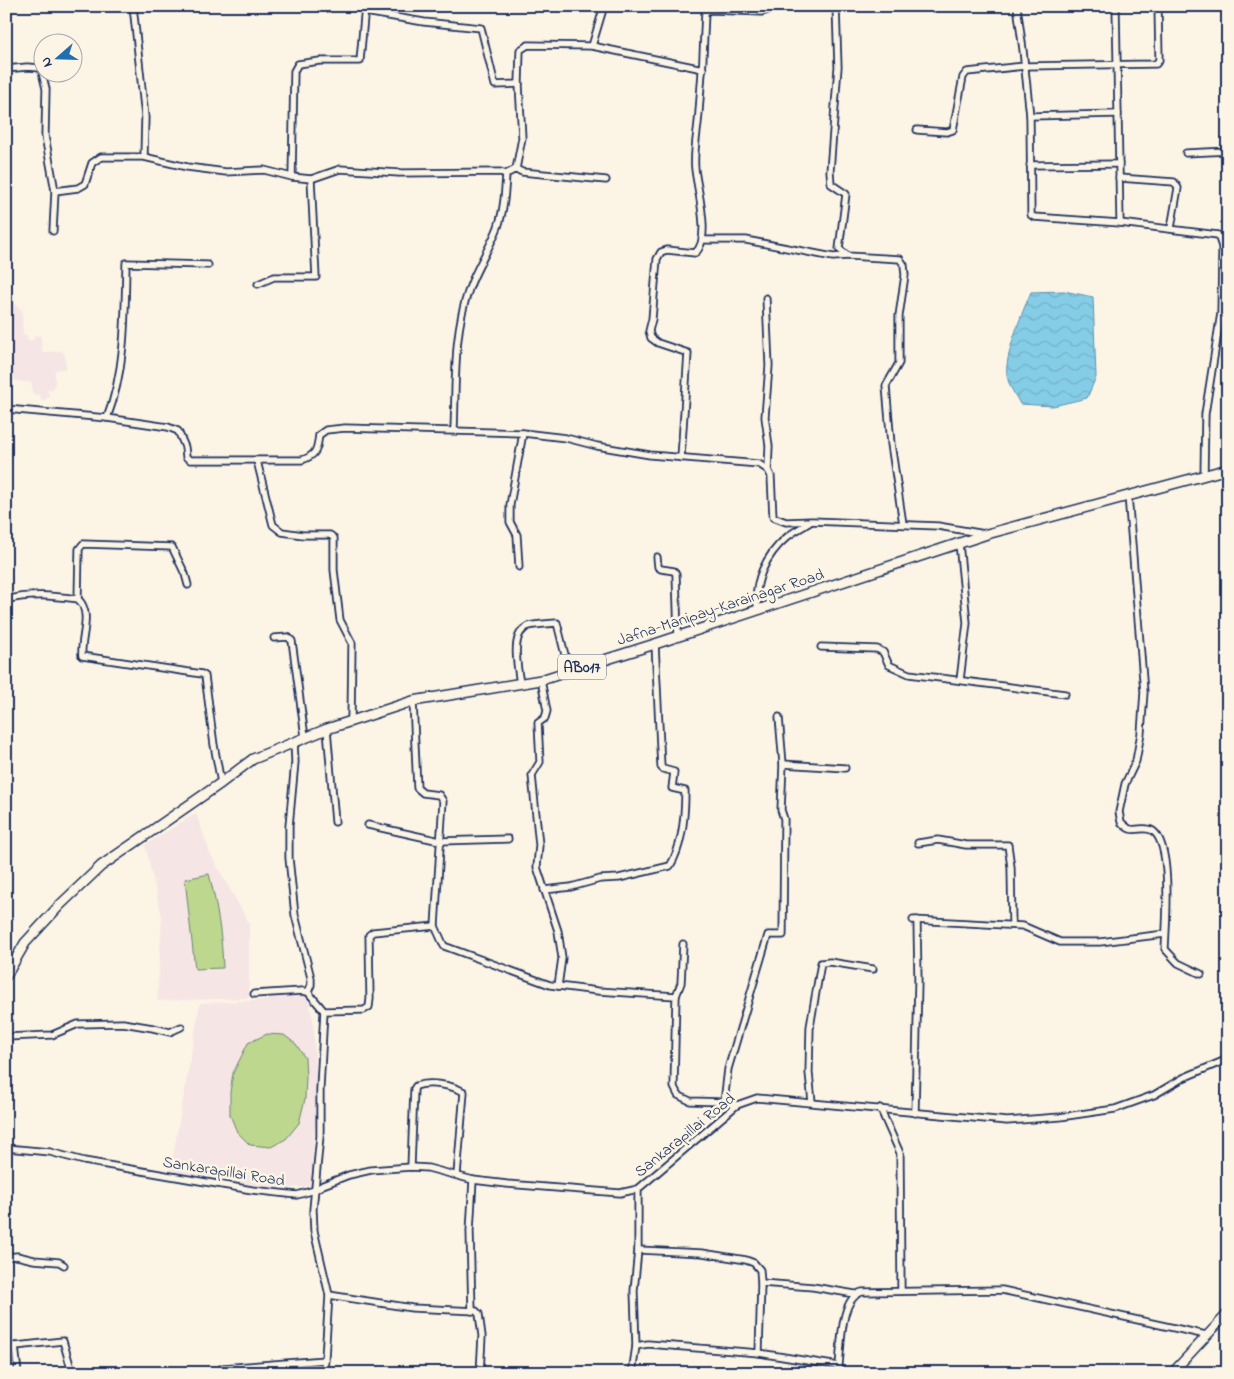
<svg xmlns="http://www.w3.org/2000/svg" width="1234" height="1379" viewBox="0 0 1234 1379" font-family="'Indie Flower',sans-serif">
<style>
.built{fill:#f6e5e5}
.green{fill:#bdd78e;stroke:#6c8376}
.water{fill:url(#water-waves);stroke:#5b8eb0}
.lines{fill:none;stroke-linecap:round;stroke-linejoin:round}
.street-casing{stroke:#1b2f5e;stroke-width:9}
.secondary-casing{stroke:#1b2f5e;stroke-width:11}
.primary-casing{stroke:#1b2f5e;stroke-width:12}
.street{stroke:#fcf5e5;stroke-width:5.5}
.secondary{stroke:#fcf5e5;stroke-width:8}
.primary{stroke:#fcf5e5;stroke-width:9}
.labels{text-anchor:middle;stroke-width:5;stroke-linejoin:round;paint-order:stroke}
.shield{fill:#fcf5e5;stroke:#5e6a86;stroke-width:1}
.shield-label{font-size:15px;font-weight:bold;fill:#1b2f5e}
.street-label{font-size:16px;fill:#1b2f5e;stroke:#fcf5e5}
</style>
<defs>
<pattern id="water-waves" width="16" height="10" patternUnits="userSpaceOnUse" patternTransform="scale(1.25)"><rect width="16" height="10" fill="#85cde6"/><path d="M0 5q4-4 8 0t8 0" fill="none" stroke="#72b0c8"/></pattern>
</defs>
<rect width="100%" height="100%" fill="#fcf5e5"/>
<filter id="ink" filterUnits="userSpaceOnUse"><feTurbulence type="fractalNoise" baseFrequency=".02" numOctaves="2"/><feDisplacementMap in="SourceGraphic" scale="10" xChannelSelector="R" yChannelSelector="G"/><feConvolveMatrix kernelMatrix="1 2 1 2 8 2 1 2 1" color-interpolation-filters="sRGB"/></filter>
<g filter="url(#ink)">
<g class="built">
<polygon points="13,303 22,310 23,334 27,336 28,340 34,340 34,336 41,335 42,352 62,351 65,355 66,369 55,370 55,384 52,391 48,389 47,390 50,397 42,401 40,395 32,394 32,383 10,380 10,371 7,371 6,367 6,305"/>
<polygon points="196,813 210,853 249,923 249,998 157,1001 162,917 145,845"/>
<polygon points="307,993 313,1019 319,1121 314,1130 311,1186 282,1189 170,1173 200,1003 268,1000 274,994"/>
</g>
<g class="green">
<path d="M209,874C217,905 222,936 223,968L195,969L185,879Z"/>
<polygon points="267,1034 284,1035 296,1044 305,1058 306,1077 305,1099 299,1123 286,1139 271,1147 250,1145 237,1132 230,1115 230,1092 233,1073 248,1043"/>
</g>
<path class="water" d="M1064,291L1093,297L1096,377L1087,398L1053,406L1020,404C1016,396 1008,385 1007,375C1004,357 1023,310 1031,292Z"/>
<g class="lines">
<defs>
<g id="street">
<polyline points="133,6 145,117 144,157"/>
<polyline points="836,6 838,67 830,171 831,184 846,194 839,249 848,256 900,259 904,265 905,275 899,316 899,363 886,386 891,444 903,524"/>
<polyline points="1017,6 1023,50 1030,116 1031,215 1034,217 1120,223 1218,235 1222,247 1221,313 1205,414 1204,475"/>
<polyline points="1116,6 1120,223"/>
<polyline points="365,12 424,22 481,28 495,85 519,84"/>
<polyline points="592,46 604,6"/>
<polyline points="6,69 27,67 41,68 46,89 45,136 55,191 53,231"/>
<polyline points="1030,116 1118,114"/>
<polyline points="917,130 947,132 953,130 963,77 967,72 1025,66 1156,64 1159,60 1158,6"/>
<polyline points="1186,153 1228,151"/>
<polyline points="1030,165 1119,164"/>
<polyline points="516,169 522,138 519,84 520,50 528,45 592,46 703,69"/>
<polyline points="292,177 294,71 298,64 320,61 360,61 365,6"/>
<polyline points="1119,178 1174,182 1178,188 1171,228"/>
<polyline points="55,191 78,188 85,184 92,163 101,157 144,157 187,167 226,172 264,170 292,177 311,179 340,169 399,173 500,172 506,174 516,169 522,172 606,180"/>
<polyline points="703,240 746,240 833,257 848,256"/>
<polyline points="258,284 274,277 316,277 311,179"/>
<polyline points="766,298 769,366 765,417 769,446 768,470"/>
<path d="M6,409L107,418L168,427L178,431L185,447L186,457L190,460H302C317,455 317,449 319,435L326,430L345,428L523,433L566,438L597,446L650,455L759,464L768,470L771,476L773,517L786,522L812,521L938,526L985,534"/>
<path d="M107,418C126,369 125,315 126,263L208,265"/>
<path d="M454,429C456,383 453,333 469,289C476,268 490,248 498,227C504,210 505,192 506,174"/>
<path d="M681,458L688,353L658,343L651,338L649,331L652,319L657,259L661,252L667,250L695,253C712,240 697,189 695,169C693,151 698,130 699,112C702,79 704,46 705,12L710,10L762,12L768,10V6"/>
<polyline points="257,461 273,525 282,532 303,535 330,535 334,538 334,570 340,620 352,643 351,721"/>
<path d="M1128,495L1144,692L1141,733L1136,761L1125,784L1119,812L1121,822C1123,824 1127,828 1130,829C1138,831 1145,826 1153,831C1173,845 1166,925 1165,949L1178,963L1201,974"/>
<polyline points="959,543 967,623 960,680"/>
<polyline points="657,557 658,567 661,569 674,571 676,574 678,636"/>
<polyline points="519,567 517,535 510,522 510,505 523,433"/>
<polyline points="78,599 79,549 83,544 172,547 185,574 188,585"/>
<path d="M6,600C31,593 54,596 78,599C93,613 80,638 82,656L202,674L205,676L214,745L221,783"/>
<path d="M758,610C752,583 766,555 787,537C794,531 803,527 810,522"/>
<polyline points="274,638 288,637 292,641 305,737"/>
<polyline points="821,647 877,649 883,652 889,665 909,674 1065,694"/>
<polyline points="541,680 547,711 545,718 538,723 540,762 532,775 539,845 537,867 558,931 562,958 558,986"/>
<path d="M520,684C518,668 509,633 529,626C537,624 548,624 557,623L569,671"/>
<polyline points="413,701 417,788 423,793 439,795 443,801 435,926 444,946 550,985 598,991 676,996 674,1087 678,1095 690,1101 724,1102 737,1105"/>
<polyline points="327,729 335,822"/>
<polyline points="294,741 295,762 289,826 289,858 295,915 311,978 311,985 308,992"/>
<polyline points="783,764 845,768"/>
<polyline points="368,825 440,841 508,839"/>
<polyline points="918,843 938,840 966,845 1008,845 1011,867 1012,925"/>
<path d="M544,890L571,887L600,879L619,878L670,866C683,845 685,815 685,791L672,788L674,772L663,769L661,767L655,644"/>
<polyline points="913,920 1023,926 1060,942 1100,942 1165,934"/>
<polyline points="254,994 302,991 308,992 324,1011 364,1010 369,1007 370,999 369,935 373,932 435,926"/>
<polyline points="676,996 681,983 683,944"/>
<polyline points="6,1037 52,1035 78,1024 123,1023 153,1028 170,1032 181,1027"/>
<polyline points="724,1102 728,1069 768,935 783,935 784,819 781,810 783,764 779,717"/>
<polyline points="812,1102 809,1073 810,1027 821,963 830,962 873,969"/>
<polyline points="880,1108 900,1153 901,1291"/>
<polyline points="915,1113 918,982 917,920"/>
<polyline points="6,1148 50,1152 84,1161 252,1190 297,1195 315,1190 323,1185 349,1175 371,1170 411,1167 428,1168 473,1180 507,1184 620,1193 638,1189 737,1105 757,1098 1007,1121 1060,1117 1115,1109 1154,1095 1183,1078 1228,1059"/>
<path d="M411,1167L414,1089L416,1086C429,1081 452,1085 464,1092L457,1175"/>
<polyline points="6,1218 6,1248"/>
<polyline points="638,1250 702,1253 746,1260 754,1263 760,1270 761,1283 759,1353"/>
<polyline points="6,1257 17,1256 34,1260 59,1262 64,1265"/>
<polyline points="761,1283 813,1287 855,1294"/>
<polyline points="329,1295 412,1308 476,1311 479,1314 482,1336 480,1373"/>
<polyline points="472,1311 470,1231 473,1180"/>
<polyline points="15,1346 18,1373"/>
<polyline points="636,1346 648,1344 759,1353 839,1366"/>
<polyline points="6,1347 63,1341 70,1365 70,1373"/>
<polyline points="222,1368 325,1360"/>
<polyline points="324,1373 329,1295 314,1231 313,1209 320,1136 320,1089 324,1011"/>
<polyline points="632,1373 636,1346 634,1291 638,1250 638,1189"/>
<path d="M838,1373C842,1352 838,1299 862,1292L1002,1290L1206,1335"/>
</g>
<polyline id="secondary" points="1172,1373 1228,1313"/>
<polyline id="primary" points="6,976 25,943 60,905 101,866 221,783 253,759 327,729 413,701 541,680 655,644 987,534 1228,469"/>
</defs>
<use href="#street" class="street-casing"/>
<use href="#secondary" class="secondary-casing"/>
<use href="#primary" class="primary-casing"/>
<use href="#street" class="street"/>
<use href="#secondary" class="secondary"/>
<use href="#primary" class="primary"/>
</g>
</g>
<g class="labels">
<rect class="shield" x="558" y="654.5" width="48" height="25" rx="4"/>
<g class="shield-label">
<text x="582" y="672">AB017</text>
</g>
<g class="street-label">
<text transform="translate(720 606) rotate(-18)" y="6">Jafna-Manipay-Karainagar Road</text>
<text transform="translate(684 1134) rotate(-39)" y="6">Sankarapillai Road</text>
<text transform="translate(224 1170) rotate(9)" y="6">Sankarapillai Road</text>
</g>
</g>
<rect width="1234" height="1379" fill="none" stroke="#fcf5e5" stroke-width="25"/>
<rect x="12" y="12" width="1209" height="1354" fill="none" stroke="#1b2f5e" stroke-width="2" filter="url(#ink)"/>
<g transform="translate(58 58) rotate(250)"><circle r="24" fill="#fcf5e5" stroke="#a2a6af"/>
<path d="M0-4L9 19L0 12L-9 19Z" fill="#1f6fb2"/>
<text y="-8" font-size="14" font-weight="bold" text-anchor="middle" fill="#1b2f5e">N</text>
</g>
</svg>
